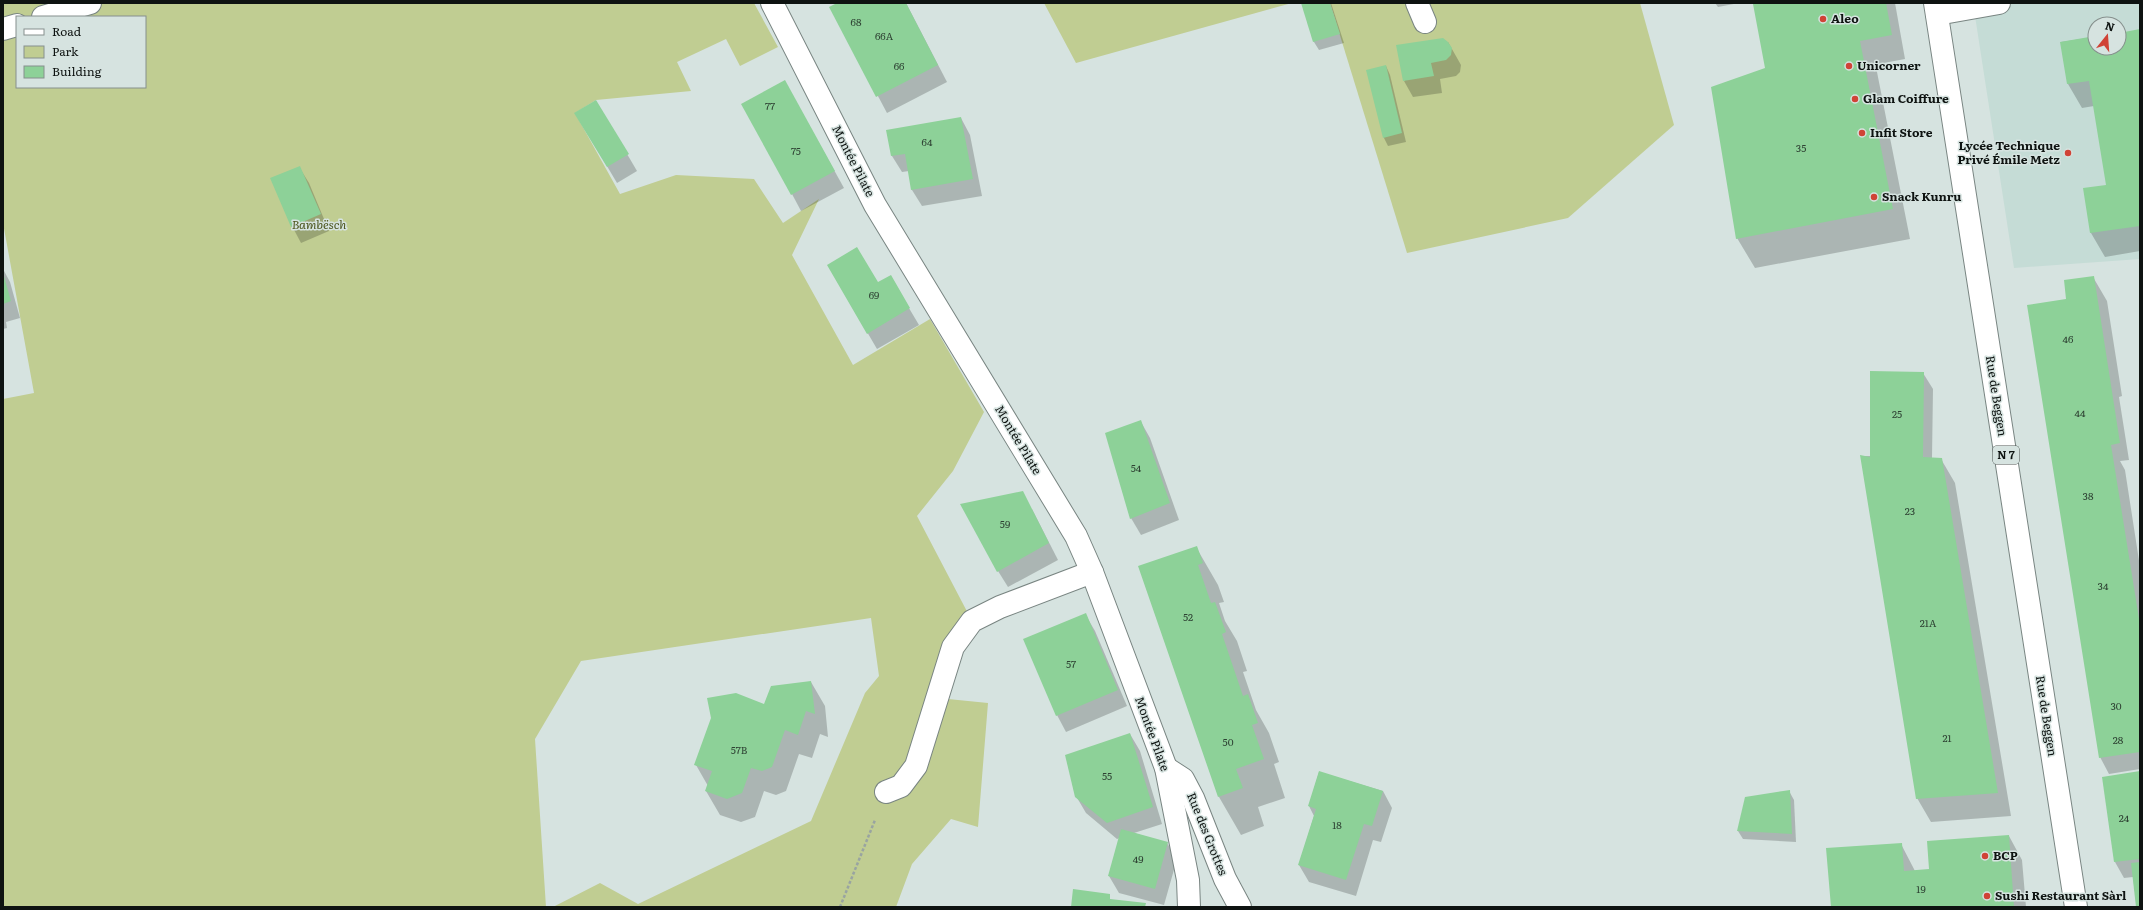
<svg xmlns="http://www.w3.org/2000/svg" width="2143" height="910" viewBox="0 0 2143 910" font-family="Literata,serif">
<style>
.built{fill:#c5dcd6;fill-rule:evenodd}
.green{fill:#c0cd92;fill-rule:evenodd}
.shadow{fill:#0003}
.building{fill:#8dd198}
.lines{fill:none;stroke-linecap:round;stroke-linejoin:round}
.minor-casing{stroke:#798582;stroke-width:24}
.major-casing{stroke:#798582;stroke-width:24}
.path{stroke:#99a4a1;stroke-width:2.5;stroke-dasharray:3 2;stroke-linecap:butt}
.minor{stroke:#fff;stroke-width:22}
.major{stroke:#fff;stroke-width:22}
.poi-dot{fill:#d04336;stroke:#d6e3e0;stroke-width:1.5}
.labels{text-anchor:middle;stroke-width:3;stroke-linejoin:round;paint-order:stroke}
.number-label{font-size:10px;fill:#2e4233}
.shield{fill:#d6e3e0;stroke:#4a514f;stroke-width:1}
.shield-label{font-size:11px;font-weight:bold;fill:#0e1311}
.poi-label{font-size:12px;font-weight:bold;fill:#0e1311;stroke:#d6e3e0;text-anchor:start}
.street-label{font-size:12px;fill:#0e1311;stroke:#d6e3e0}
.park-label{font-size:12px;font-style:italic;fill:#4b551c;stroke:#d6e3e0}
</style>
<rect width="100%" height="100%" fill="#d6e3e0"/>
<path class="built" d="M1973,3H2140V259L2014,268ZM2095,24H2119V48H2095Z"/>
<g class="green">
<path d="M3,3H754L778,47L740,66L726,39L677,62L691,91L596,100L575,113L620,194L676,175L754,179L783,223L819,199L792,255L853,365L930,319L984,412L953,471L917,516L972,621L938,698L988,703L978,827L951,819L912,864L896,907H553L600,883L638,904L811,821L865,693L879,676L871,618L581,661L535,739L546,907H3V399L34,393L3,223ZM17,17H145V87H17Z"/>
<polygon points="1044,3 1292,3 1076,63"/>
<polygon points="1330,3 1640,3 1674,125 1568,218 1407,253"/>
</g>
<g class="shadow">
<polygon points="840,3 906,3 947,82 887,113 831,8"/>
<polygon points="1303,3 1331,3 1344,43 1319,50 1314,42"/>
<polygon points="1715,3 1739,3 1718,7"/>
<polygon points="1762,3 1895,3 1905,59 1873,65 1877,72 1910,239 1755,268 1737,238 1766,68 1755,4"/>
<polygon points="2140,30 2140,251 2105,257 2091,233 2084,189 2107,186 2094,106 2082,108 2068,84 2061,42 2095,37 2095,48 2119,48 2119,34"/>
<polygon points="1448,42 1461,65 1460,72 1456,76 1440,79 1442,93 1413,97 1404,81"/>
<polygon points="1386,66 1390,75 1406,142 1388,146 1384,138"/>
<polygon points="794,98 844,188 801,211 792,194"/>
<polygon points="596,101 637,171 617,183 585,129"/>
<polygon points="961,118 970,135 982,196 922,206 912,190 909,171 902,172 892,156 887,131"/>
<polygon points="299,167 309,183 329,231 301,243 292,226"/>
<polygon points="828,265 878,284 890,276 919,325 877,349"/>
<polygon points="3,269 10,282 20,318 6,322 7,328 3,329"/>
<polygon points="2093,277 2107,301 2122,396 2119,397 2129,460 2120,461 2125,470 2140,567 2140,769 2109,774 2100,757 2067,299"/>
<polygon points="1923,373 1933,389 1932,458 1941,459 1955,483 2011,816 1931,822 1917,798 1861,456 1871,456"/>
<polygon points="1141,422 1150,438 1179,520 1141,535 1131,518"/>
<polygon points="1032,509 1058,560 1008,587 998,571"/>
<polygon points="1196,547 1218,585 1224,602 1219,603 1225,621 1237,641 1247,671 1243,672 1256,710 1269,733 1279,762 1274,764 1285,798 1258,807 1264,826 1241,835 1219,797"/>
<polygon points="1085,614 1095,631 1127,706 1066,732 1057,715"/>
<polygon points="811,682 825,706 828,737 820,734 812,758 799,754 786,791 776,795 764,791 755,817 741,822 720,815 706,791 708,786 696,765 764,705"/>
<polygon points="1130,734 1140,751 1162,824 1134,833 1167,843 1177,859 1164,905 1119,893 1109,876 1120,838 1117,839 1086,813 1076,796"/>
<polygon points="1319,772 1383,791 1392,808 1381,842 1373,840 1356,896 1309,882 1299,865 1314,816 1309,806"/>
<polygon points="2140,772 2140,907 2137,907 2133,877 2124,878 2115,862"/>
<polygon points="1789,791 1794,800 1796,842 1743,839 1738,831"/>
<polygon points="2009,836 2022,860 2026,907 1832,907 1901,844 1915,871 1930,870"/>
</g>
<g class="building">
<polygon points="837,3 906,3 938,65 876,97 829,7"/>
<polygon points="1301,3 1330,3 1340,34 1313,42"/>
<polygon points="1886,3 1892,35 1860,41 1893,209 1736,239 1711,87 1765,68 1753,4"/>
<polygon points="2140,29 2140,226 2090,233 2083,188 2106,185 2089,81 2067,84 2060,42 2095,36 2095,48 2119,48 2119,33"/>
<polygon points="1443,38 1448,42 1452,48 1451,55 1446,60 1431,63 1434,76 1403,81 1396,45"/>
<polygon points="1386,65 1402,133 1383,138 1366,70"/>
<polygon points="785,80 835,171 791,195 741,104"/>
<polygon points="596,100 629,154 607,167 574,113"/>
<polygon points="961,117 973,179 911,190 905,154 891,156 886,130"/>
<polygon points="300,166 321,214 291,227 270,178"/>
<polygon points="857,247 878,282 891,275 910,308 867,334 827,265"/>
<polygon points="3,273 11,301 3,304"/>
<polygon points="2094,276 2120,443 2111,445 2140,625 2140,752 2099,758 2027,305 2066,299 2064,280"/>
<polygon points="1870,371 1924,372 1923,457 1942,458 1998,793 1916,799 1860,455 1870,457"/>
<polygon points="1141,420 1170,503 1130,519 1105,433"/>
<polygon points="1023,491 1049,543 997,572 960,504"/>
<polygon points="1197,546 1203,563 1198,565 1211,603 1215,602 1226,632 1222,634 1243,696 1248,694 1258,723 1252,725 1264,759 1236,769 1243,788 1218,797 1138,566"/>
<polygon points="1086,613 1118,690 1056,716 1023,639"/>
<polygon points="811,681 815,714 806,711 798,735 785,730 772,767 762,771 751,768 742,793 727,799 705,791 712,771 694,765 711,718 707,698 736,693 764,704 771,686"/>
<polygon points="1130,733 1153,807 1107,823 1075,797 1065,755"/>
<polygon points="1319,771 1383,791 1372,826 1364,824 1346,880 1298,865 1316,809 1308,806"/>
<polygon points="2140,771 2140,859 2114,862 2102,777"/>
<polygon points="1790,790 1792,834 1737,831 1745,797"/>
<polygon points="1121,829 1168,842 1155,889 1108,876"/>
<polygon points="2009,835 2014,907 1831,907 1826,848 1902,843 1904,871 1929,869 1927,841"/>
<polygon points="2140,862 2140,907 2136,907 2131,863"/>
<polygon points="1073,889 1110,894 1110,899 1146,903 1145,907 1071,907"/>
</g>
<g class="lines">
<defs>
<g id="minor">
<polyline points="772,3 875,205 1076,536 1092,572 1166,768 1188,880 1189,907"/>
<polyline points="1417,3 1425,22"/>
<polyline points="1937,14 1999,3"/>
<polyline points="43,17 90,3"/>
<polyline points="3,29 17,25"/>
<polyline points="1166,768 1183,779 1193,798 1225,879 1240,907"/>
<polyline points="886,792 901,786 916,766 953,647 972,621 1000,607 1092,572"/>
</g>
<polyline id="major" points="1935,3 2076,907"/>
</defs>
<use href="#minor" class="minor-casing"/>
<use href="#major" class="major-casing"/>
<polyline class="path" points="840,907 875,820"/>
<use href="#minor" class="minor"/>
<use href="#major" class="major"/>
</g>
<g class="poi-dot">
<circle cx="1823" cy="19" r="4"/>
<circle cx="1849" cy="66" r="4"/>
<circle cx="1855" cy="99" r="4"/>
<circle cx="1862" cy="133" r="4"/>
<circle cx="2068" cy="153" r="4"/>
<circle cx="1874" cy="197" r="4"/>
<circle cx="1985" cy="856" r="4"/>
<circle cx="1987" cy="896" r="4"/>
</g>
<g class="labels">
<g class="number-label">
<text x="856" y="26">68</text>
<text x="884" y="40">66A</text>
<text x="899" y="70">66</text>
<text x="770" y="110">77</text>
<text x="927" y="146">64</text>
<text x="1801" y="152">35</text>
<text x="796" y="155">75</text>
<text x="874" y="299">69</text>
<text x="2068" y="343">46</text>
<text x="2080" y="417">44</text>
<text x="1897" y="418">25</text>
<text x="1136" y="472">54</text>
<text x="2088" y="500">38</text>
<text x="1910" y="515">23</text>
<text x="1005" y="528">59</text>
<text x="2103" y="590">34</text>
<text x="1188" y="621">52</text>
<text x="1928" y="627">21A</text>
<text x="1071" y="668">57</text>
<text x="2116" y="710">30</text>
<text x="1947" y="742">21</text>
<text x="2118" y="744">28</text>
<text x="1228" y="746">50</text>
<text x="739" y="754">57B</text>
<text x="1107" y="780">55</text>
<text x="2124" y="822">24</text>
<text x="1337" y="829">18</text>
<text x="1138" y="863">49</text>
<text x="1921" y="893">19</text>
</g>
<rect class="shield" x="1993" y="446" width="26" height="18" rx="3"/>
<g class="shield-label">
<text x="2006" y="459">N 7</text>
</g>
<g class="poi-label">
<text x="1831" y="23">Aleo</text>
<text x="1857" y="70">Unicorner</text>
<text x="1863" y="103">Glam Coiffure</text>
<text x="1870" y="137">Infit Store</text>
<text x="2060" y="150" text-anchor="end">Lycée Technique<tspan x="2060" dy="14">Privé Émile Metz</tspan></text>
<text x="1882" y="201">Snack Kunru</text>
<text x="1993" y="860">BCP</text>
<text x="1995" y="900">Sushi Restaurant Sàrl</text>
</g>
<g class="street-label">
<text transform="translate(853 161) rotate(63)" y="4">Montée Pilate</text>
<text transform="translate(1996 396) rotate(81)" y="4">Rue de Beggen</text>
<text transform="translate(1018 440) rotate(59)" y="4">Montée Pilate</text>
<text transform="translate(2046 716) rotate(81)" y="4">Rue de Beggen</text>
<text transform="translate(1152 734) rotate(70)" y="4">Montée Pilate</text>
<text transform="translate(1207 834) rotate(68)" y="4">Rue des Grottes</text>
</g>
<g class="park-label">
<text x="319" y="229">Bambësch</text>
</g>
</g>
<rect width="2143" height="910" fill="none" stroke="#0e1311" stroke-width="8"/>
<rect x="16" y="16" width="130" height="72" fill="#d6e3e0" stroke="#86908d"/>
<rect x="24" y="29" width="20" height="6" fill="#ffffff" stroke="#86908d"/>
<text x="52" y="36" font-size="12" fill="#0e1311">Road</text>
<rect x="24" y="46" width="20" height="12" fill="#c0cd92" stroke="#86908d"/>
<text x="52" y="56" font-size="12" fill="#0e1311">Park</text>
<rect x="24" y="66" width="20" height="12" fill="#8dd198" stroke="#86908d"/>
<text x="52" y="76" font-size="12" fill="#0e1311">Building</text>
<g transform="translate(2107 36) rotate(17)"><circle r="19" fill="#d6e3e0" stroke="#86908d"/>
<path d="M0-3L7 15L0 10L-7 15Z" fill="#d04336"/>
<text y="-6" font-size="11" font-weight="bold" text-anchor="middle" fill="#0e1311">N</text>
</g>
</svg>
